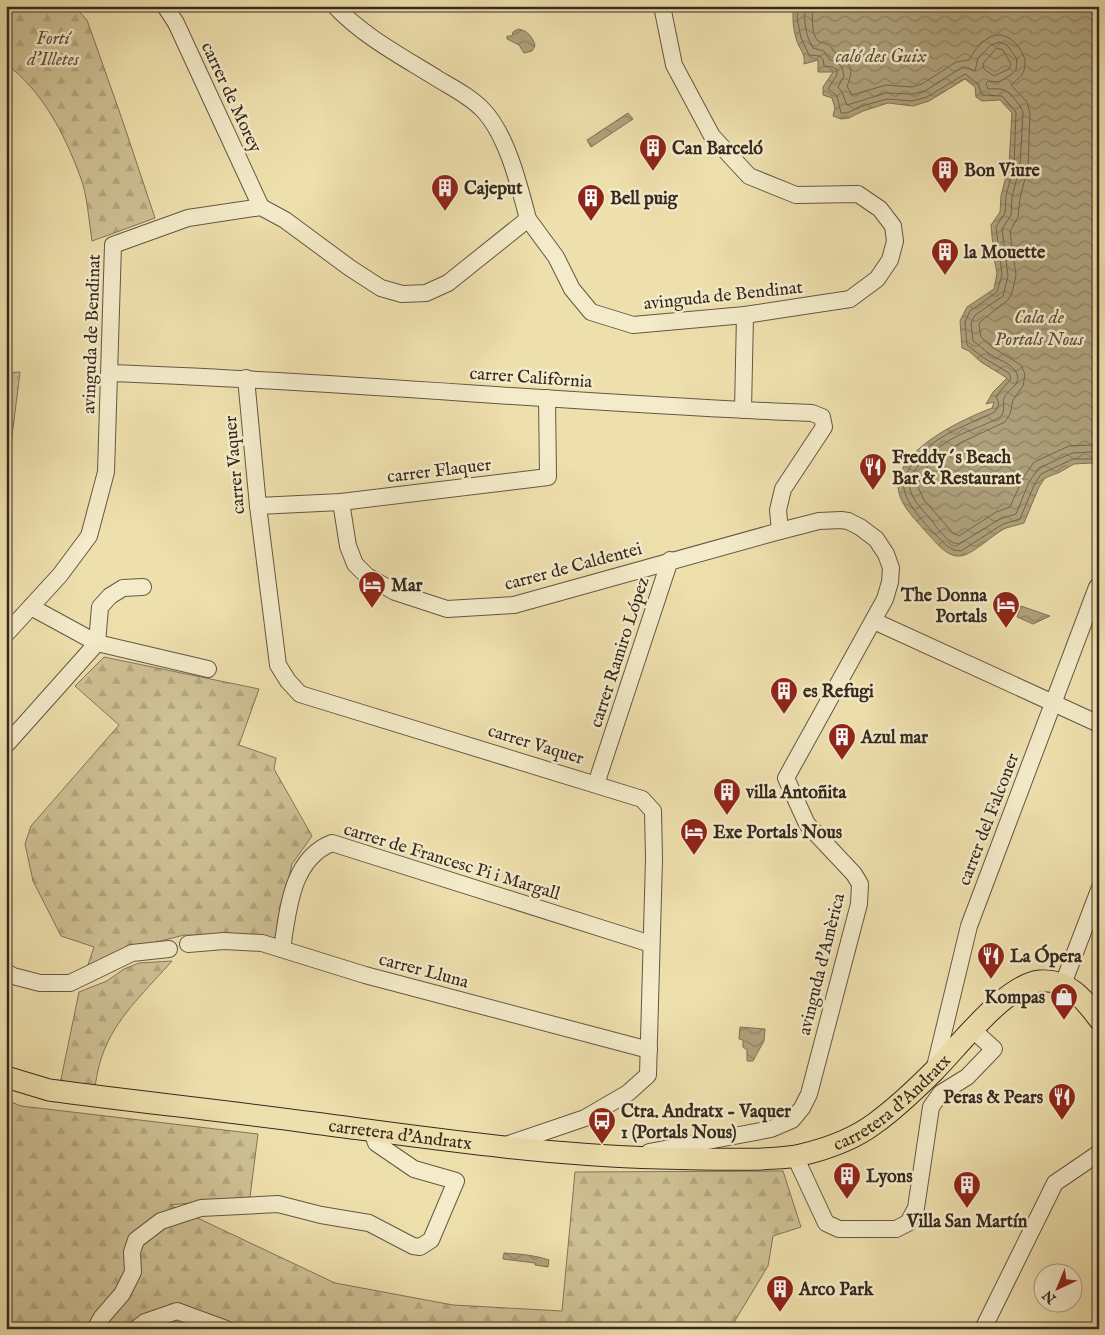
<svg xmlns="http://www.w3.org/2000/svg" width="1105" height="1335" viewBox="0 0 1105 1335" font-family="'IM FELL English',serif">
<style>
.green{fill:url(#green-dots);stroke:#82755a}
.forest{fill:url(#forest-firs);stroke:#82755a}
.water{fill:url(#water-waves);stroke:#7f7258}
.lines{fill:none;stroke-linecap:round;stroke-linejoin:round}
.shore{stroke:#72664e;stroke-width:1}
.minor-casing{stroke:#645743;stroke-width:18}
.major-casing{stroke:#362920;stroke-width:23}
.minor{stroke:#f4ebca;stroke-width:16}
.major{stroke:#eee0ad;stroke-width:21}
.labels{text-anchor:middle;stroke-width:5;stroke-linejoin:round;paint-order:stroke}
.park-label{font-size:18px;font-style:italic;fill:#5c4f3d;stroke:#f4ebca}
.street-label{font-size:18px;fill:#362920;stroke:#f4ebca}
.poi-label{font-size:18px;font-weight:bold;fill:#362920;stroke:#f4ebca;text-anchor:start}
.water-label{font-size:19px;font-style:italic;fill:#5a4d3c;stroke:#f4ebca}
</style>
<defs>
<pattern id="green-dots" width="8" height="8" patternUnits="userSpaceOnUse" patternTransform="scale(1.25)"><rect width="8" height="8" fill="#cfc195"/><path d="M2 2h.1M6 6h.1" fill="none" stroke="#b2a680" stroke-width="1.8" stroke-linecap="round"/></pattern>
<pattern id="forest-firs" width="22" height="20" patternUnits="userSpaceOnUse" patternTransform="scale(1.25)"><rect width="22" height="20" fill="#cfc195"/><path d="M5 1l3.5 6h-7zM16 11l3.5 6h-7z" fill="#b2a680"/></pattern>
<pattern id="water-waves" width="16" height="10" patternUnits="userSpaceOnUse" patternTransform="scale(1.25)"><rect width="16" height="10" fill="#afa27d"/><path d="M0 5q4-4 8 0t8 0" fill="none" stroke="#8f8466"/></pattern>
</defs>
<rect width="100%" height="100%" fill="#eee0ad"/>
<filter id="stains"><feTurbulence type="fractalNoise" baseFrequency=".004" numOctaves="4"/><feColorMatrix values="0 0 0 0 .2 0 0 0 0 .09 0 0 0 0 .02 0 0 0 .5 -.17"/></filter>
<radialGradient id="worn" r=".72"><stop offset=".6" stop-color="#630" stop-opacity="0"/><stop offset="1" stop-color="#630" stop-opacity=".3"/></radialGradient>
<polygon class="green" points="20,372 6,485 6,373"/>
<g class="forest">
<path d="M6,6H74L87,20L122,119L155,218L92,241C89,222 87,192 80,176C65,135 42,90 6,64Z"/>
<polygon points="104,657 259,689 239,745 276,758 274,769 312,836 292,864 275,938 184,935 115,953 87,968 94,947 61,936 33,881 25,844 31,826 119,725 75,686"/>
<path d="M172,961C150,986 119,1015 106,1046C100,1059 97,1073 95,1087L60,1084L79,992L107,981L124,969L139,963Z"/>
<polygon points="6,1100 21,1106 258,1134 250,1197 170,1205 335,1283 453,1305 562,1311 575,1172 783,1171 801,1227 773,1236 768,1266 730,1329 6,1329"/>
</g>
<g class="water">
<path d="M794,6H1099V471L1091,463L1074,464L1060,472L1045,478L1039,487L1024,523C1018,525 1012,526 1006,528C993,534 973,555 960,556C946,557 936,542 927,533C916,520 897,503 898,484C900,448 963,419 992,408L994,402L986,404L993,392L1007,378L981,362L969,351L962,348L960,321L967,307L994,289L997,273L994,258L991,225L1000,212L1001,196L1009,164L1012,113L1000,100L982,101L976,97L975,87L965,79L929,101L913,106L888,103L863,111L849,118L841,119L833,116L835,108L832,98L823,95V87L833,72H818V60L804,64C806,53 798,48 796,38C793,27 792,17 794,6Z"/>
<path d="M518,29C527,30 533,37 535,46L532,51L524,53L519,45L507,39V36H512L513,32Z"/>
<polygon points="628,113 633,119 591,147 587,140"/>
<polygon points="1021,606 1050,616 1033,624 1017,617"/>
<polygon points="740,1027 765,1029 764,1041 753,1061 747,1061 747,1050 743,1047 743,1040 739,1039"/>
<path d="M504,1253C520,1254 534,1255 549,1260L548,1267L535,1265V1263L503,1259Z"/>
</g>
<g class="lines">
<g class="shore">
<path d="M799,6L797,18L801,38L809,55L820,56L823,59L824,66L833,67L837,70V75L828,89L837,96L841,113H847L862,106L887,99L912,101L927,97L965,74L978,84L982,95L1002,96L1016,112L1014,165L1006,196L1005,213L996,227L1002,275L997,292L970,311L965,322L967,345L984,358L1009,373L1011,379L996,396L999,404L995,412C965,426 924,439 908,471C905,477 903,483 904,489C908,509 933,532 947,546L954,550L961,551L1003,524L1020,519L1034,485L1041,474L1073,459H1092L1099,464"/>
<path d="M805,6C804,22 805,34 813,48L824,51L830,60L837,62L842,67L844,76L838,87L842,92L847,105L886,93L912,94L925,91L961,68H967L975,71L978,58L991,45L999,42L1007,45L1017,59L1016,70L1012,74L999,82L988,81L986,83L988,89C993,89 999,88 1004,90C1011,93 1020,105 1023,112L1020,166L1012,197L1011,215L1002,229L1008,276L1003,296L975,315L971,323L973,341C978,344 983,349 988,353C996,359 1011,363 1016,372C1023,385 1007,389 1004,398C1002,404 1006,410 1001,416C996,421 968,431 959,435C943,443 905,468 910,489C913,500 921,509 929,517C936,526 947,544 959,544L1000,519L1016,514L1029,482L1039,468L1072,453L1092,452L1099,455"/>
<path d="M813,6C812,14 811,35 818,41C821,43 826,43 829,45C832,48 834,52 837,54C852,63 854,70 847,86L852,95L886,85L911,87L922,84L956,62L969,60C981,38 1001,23 1019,48C1024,55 1027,62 1024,70C1022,77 1016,80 1011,85L1027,102L1030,113L1028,167L1020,198L1018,217L1010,231L1016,275L1012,293L1008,300L981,321L979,325L981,337L992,347L1021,365L1025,374L1023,386L1013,400L1010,414L1005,422L962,442L938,457L928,466L917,485L924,500L953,533L959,536L996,512L1010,507L1023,478L1034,462L1069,446L1090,445L1099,447"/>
<polygon points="997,48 1003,50 1011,64 1009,69 994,76 984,69 983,64"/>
</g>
<defs>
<g id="minor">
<polyline points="165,6 176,23 261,207"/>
<path d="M335,6C364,37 403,57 438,79C453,88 471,97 483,110C507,135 519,185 528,219"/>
<path d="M110,373C344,381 578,404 812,413L822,417L824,427L783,489L778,510L780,531"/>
<polyline points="246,378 258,506 278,665 288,681 300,694 642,799 653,811 654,859 648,1075 628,1093 585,1118 506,1145"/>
<polyline points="743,410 745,315"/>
<polyline points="341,502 348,546 355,564 367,576 395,592 447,609 514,605 780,531 819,521 841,520 848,521 860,527 876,539 886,554 891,568 890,582 885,599 786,778 807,824 854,874 860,884 859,904 809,1094 802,1108 792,1120 771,1129 649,1152"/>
<polyline points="258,506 341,502 548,477 547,398"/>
<polyline points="31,607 97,643 208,669"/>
<polyline points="874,621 1099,724"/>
<polyline points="6,634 60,575 89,536 106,472 113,245 188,218 261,207 285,220 350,268 381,288 402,294 426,293 448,283 528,219 556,257 572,289 591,312 633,325 745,315 850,299 877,279 890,260 895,241 893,226 880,209 858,194 796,195 749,176 712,136 674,65 662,6"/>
<polyline points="6,745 97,643 100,607 110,596 123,588 143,587"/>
<polyline points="596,784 670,560"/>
<polyline points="188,944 224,941 262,943 365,975 649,1050"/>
<path d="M282,949C288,911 291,859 332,843L651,944"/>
<polyline points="6,972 13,976 40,983 70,983 132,953 169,949"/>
<polyline points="1063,984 1099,890"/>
<polyline points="934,1071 969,926 1097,587"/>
<polyline points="797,1156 798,1163 826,1223 839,1229 896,1229 908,1223 916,1208 931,1107 941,1093 967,1077 994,1049 973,1030"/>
<polyline points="95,1329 102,1317 122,1294 133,1272 132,1252 136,1240 161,1221 201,1208 278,1204 321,1215 369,1223 413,1246 420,1247 431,1240 456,1181 414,1169 376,1143 372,1131"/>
<polyline points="136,1329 145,1322 177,1311 226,1329"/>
<polyline points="983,1329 1055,1183 1099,1153"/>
</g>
<g id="major">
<path id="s1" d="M6,1077L49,1090C138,1102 226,1111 314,1123C429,1138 543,1155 659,1158C693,1159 728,1160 762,1159C775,1158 789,1158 801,1155C826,1149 854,1139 874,1124C895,1109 915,1090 934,1071C958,1047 1006,984 1040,981C1068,979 1084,999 1099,1019"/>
</g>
</defs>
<use href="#minor" class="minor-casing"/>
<use href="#major" class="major-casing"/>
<use href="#minor" class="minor"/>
<use href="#major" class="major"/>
</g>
<defs>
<symbol id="building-pin" viewBox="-11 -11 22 30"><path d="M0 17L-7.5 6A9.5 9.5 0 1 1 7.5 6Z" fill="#8f2418" stroke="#f4ebca"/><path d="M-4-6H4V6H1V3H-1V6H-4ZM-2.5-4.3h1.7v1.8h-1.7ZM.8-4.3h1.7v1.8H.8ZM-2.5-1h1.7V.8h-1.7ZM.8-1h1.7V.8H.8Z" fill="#fff"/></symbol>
<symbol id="restaurant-pin" viewBox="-11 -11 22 30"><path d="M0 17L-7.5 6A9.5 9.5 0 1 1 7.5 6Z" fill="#8f2418" stroke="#f4ebca"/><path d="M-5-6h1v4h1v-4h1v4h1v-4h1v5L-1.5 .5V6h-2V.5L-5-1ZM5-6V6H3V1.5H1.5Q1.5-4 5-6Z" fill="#fff"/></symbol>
<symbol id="hotel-pin" viewBox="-11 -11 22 30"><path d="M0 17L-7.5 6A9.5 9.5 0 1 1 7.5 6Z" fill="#8f2418" stroke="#f4ebca"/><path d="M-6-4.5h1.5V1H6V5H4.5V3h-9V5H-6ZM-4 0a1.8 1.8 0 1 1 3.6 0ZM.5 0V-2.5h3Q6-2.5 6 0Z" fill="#fff"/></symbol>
<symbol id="shop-pin" viewBox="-11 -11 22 30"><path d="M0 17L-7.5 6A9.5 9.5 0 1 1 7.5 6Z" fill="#8f2418" stroke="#f4ebca"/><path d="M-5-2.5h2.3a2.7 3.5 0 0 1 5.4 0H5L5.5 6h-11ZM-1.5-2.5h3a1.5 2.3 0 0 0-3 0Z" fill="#fff"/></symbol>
<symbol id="bus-pin" viewBox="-11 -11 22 30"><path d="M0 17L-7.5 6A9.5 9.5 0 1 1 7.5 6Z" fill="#8f2418" stroke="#f4ebca"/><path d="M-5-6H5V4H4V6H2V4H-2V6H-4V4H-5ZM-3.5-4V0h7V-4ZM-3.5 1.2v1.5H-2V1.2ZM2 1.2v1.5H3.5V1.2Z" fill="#fff"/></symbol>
</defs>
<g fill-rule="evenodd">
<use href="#building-pin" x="637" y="132" width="32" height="43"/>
<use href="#building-pin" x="929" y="154" width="32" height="43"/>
<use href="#building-pin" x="429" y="172" width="32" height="43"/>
<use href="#building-pin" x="575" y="182" width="32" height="43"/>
<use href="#building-pin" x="929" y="236" width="32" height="43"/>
<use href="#restaurant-pin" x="857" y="451" width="32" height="43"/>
<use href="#hotel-pin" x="356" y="569" width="32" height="43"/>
<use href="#hotel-pin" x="990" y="589" width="32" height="43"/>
<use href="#building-pin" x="768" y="675" width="32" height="43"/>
<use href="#building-pin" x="826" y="721" width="32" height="43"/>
<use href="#building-pin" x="711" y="776" width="32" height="43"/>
<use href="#hotel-pin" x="678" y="816" width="32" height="43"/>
<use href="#restaurant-pin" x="975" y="940" width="32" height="43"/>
<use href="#shop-pin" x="1048" y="981" width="32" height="43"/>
<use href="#restaurant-pin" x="1046" y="1081" width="32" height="43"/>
<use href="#bus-pin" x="586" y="1105" width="32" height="43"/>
<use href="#building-pin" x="831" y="1160" width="32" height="43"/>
<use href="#building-pin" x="951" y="1169" width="32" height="43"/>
<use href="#building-pin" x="764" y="1273" width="32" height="43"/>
</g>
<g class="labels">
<g class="park-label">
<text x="53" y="44">Fortí<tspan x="53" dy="21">d'Illetes</tspan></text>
</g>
<g class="street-label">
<text transform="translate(232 97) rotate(65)" y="6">carrer de Morey</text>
<text transform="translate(723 295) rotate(-6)" y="6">avinguda de Bendinat</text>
<text transform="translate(91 334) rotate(-88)" y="6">avinguda de Bendinat</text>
<text transform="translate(531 377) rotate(4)" y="6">carrer Califòrnia</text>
<text transform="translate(234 465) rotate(-95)" y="6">carrer Vaquer</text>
<text transform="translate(439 470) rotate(-7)" y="6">carrer Flaquer</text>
<text transform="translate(573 566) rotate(-15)" y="6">carrer de Caldentei</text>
<text transform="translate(619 652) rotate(-72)" y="6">carrer Ramiro López</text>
<text transform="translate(536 744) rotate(17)" y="6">carrer Vaquer</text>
<text transform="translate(988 819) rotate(-69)" y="6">carrer del Falconer</text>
<text transform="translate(452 861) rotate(17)" y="6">carrer de Francesc Pi i Margall</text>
<text transform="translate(821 964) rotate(-76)" y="6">avinguda d'Amèrica</text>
<text transform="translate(424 970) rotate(15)" y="6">carrer Lluna</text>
<text dy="6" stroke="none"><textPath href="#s1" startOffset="908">carretera d'Andratx</textPath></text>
<text dy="6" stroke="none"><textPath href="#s1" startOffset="399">carretera d'Andratx</textPath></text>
</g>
<g class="poi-label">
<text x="672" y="154">Can Barceló</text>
<text x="964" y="176">Bon Viure</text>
<text x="464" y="194">Cajeput</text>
<text x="610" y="204">Bell puig</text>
<text x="964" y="258">la Mouette</text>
<text x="892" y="463">Freddy´s Beach<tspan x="892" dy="21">Bar &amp; Restaurant</tspan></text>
<text x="391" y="591">Mar</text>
<text x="987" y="601" text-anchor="end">The Donna<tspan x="987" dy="21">Portals</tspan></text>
<text x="803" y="697">es Refugi</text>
<text x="861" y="743">Azul mar</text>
<text x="746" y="798">villa Antoñita</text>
<text x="713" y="838">Exe Portals Nous</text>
<text x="1010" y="962">La Ópera</text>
<text x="1045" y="1003" text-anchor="end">Kompas</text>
<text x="1043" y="1103" text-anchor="end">Peras &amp; Pears</text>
<text x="621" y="1117">Ctra. Andratx - Vaquer<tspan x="621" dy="21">1 (Portals Nous)</tspan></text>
<text x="866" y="1182">Lyons</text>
<text x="967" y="1227" text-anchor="middle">Villa San Martín</text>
<text x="799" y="1295">Arco Park</text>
</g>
<g class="water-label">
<text x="881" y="62">caló des Guix</text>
<text x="1039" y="323">Cala de<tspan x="1039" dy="22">Portals Nous</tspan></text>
</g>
</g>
<rect width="1105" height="1335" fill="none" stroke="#eee0ad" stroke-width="25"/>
<rect x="8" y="8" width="1090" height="1320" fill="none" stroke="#362920" stroke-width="2.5"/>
<rect x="12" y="12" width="1080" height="1310" fill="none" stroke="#362920"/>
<g transform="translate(1058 1288) rotate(224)"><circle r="24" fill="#f4ebca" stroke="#a89d86"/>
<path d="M0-4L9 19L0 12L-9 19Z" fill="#8f2418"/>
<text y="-8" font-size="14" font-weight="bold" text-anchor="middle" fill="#362920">N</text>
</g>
<rect width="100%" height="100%" filter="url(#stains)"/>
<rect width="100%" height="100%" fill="url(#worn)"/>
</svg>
